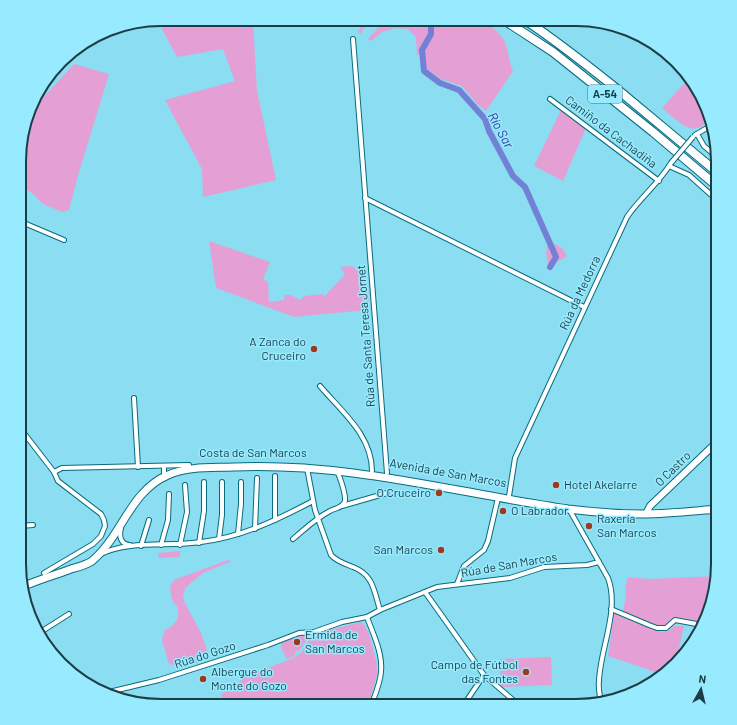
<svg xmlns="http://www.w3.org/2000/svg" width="737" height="725" viewBox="0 0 737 725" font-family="Barlow,sans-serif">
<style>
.green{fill:#e4a0d4}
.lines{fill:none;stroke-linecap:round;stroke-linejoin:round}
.river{stroke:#7280d5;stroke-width:6}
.street-casing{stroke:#076c7f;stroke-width:6}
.secondary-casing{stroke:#076c7f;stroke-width:8}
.primary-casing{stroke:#076c7f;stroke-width:9}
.highway-casing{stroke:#076c7f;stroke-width:10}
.street{stroke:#fff;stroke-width:4}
.secondary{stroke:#fff;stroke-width:6}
.primary{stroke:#fff;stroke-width:7}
.highway{stroke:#fff;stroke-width:8}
.street-bridge-casing{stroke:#076c7f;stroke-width:6;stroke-linecap:butt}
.street-bridge{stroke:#fff;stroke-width:4}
.poi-dot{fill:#a1381e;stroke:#98eaff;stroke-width:1.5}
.labels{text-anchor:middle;stroke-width:3;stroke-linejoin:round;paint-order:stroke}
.shield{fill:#98eaff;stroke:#40727e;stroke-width:1}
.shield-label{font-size:11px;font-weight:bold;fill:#1b3e46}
.street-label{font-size:12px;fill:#1b3e46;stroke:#98eaff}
.poi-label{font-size:12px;fill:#1b3e46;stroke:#98eaff;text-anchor:start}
.water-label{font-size:13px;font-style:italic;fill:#34389c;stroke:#98eaff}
.rim{fill:none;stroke:#1b3e46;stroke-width:2}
</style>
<rect width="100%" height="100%" fill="#8bddf1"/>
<g class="green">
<polygon points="161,19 253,19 257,91 276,180 203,197 202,169 165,100 235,81 223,49 177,57 157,20"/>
<path d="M364,20H478C486,24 497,29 502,37C509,46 508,61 513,71L486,111L478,105L462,86L441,79L427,69L423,55H417L416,37L408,29L395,28L382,32L371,41L368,39L377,29L378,23H367L361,34L358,32Z"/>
<polygon points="74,64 109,74 79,172 69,210 62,212 43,204 31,192 21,188 22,133 27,119 41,100"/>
<path d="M690,77L710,115L711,120C707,123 702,127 697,128C687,132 670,114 662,108Z"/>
<polygon points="561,110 586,128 563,181 534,166"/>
<polygon points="209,241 270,262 263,279 268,282 269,302 284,300 285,295 291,295 300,300 304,296 323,294 324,297 345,274 340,267 352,266 359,271 360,279 368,284 369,308 366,310 294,317 216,288"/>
<polygon points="551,242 562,248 567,256 557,262 552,269 549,269 546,252 548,243"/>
<polygon points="180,551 180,557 159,558 158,553"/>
<polygon points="228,560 232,561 203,573 186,587 183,595 185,603 201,633 207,650 204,661 177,666 169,664 162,640 164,631 172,626 178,618 178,608 172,600 170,587 174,580 179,578"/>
<polygon points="717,576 703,623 675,619 671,620 669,625 663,627 640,619 623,611 626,595 625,588 628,577 650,579"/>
<polygon points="614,613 662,632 671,630 674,626 684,626 676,661 662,677 661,674 608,656"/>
<polygon points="361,622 365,626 369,634 377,664 377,675 368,706 224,706 221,694 231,690 243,678 293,658 301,653 313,634"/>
<polygon points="304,634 308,636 308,638 299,651 296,651 294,656 287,659 283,652 280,641"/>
<polygon points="551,657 552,685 501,687 500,659"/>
</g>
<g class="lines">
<polyline class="river" points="431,20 431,34 422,50 424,71 440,83 459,90 485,119 489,131 513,176 525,187 556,257 550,267"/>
<defs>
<g id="street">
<polyline points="353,39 387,473"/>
<polyline points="550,99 659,181"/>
<polyline points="697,134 704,146 718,158"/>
<polyline points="695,135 712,125"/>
<polyline points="669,166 689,175 718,201"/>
<polyline points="365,198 584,307"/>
<polyline points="21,228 24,223 64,240"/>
<path d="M320,386C341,411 372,435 372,471"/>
<polyline points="134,398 138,467"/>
<polyline points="20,428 54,472 58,481 101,514 104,520 105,526 101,536 93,544 44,573"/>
<path d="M307,468L315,510L331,555C336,561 345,564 353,567C374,575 374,592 380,610"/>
<polyline points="54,472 62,468 189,465"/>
<polyline points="164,473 164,468"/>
<path d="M509,496L515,458L627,217C640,198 659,183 671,163"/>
<polyline points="342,506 387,493"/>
<path d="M569,509L608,578C620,610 600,649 599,681C598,688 600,696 601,703"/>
<polyline points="275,520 275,476"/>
<polyline points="20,526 33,525"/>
<path d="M121,528C119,536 120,544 130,545"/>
<polyline points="255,529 257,478"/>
<polyline points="238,534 241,504 241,482"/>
<polyline points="219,539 222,515 222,482"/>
<path d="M293,539C305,529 316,518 330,511C335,508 343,508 345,501C346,492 340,479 337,470"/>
<polyline points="199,543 204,511 204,482"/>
<polyline points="161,545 168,520 169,494"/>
<polyline points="180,545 187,512 185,485"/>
<polyline points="141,546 149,520"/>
<path d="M101,554C128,540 170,547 201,542C242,537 277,520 313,501"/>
<polyline points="457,584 464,566 484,550 488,541 498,498"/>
<polyline points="425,592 484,675 520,706"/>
<polyline points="611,609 649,625 657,628 666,628 675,620 702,625"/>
<path d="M367,617C373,634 383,653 381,672C380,684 375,695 371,706"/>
<polyline points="39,633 69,614"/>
<polyline points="105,693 159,680 268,645 299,633 314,632 342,622 367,617 380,610 437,587 510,578 544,567 587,565 599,562"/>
<polyline points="463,706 484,675"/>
</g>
<polyline id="secondary" points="646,514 650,506 718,441"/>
<path id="primary" d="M22,587C38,580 55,575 71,569C78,567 86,565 92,561C122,536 130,491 168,475C189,466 212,468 234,467C348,462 457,493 568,509C593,512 618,514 643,514C668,514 693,511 718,509"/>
<g id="highway">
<polyline points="504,20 553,52 653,132 718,187"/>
<path d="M525,20C557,41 587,65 617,89C651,117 684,145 718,173"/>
</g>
</defs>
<use href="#street" class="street-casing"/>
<use href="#secondary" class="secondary-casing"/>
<use href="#primary" class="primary-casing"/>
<use href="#highway" class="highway-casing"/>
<use href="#street" class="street"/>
<use href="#secondary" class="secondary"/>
<use href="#primary" class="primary"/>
<use href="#highway" class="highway"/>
<defs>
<polyline id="street-bridge" points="671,163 693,137"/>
</defs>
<use href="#street-bridge" class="street-bridge-casing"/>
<use href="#street-bridge" class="street-bridge"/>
</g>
<g class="poi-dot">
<circle cx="314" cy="349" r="4"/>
<circle cx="556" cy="485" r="4"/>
<circle cx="439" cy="493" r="4"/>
<circle cx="503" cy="511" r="4"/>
<circle cx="589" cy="526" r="4"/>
<circle cx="441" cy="550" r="4"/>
<circle cx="297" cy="642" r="4"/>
<circle cx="526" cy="672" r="4"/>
<circle cx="203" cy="679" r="4"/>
</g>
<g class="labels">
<rect class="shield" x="588" y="85" width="34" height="18" rx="3"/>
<g class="shield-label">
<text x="605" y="98">A-54</text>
</g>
<g class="street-label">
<text transform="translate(611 132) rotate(37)" y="4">Camiño da Cachadiña</text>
<text transform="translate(580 293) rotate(-65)" y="4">Rúa da Medorra</text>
<text transform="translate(366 336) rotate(-94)" y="4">Rúa de Santa Teresa Jornet</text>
<text x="253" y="457">Costa de San Marcos</text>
<text transform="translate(673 469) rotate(-44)" y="4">O Castro</text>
<text transform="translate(448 473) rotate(10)" y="4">Avenida de San Marcos</text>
<text transform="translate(509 565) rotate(-10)" y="4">Rúa de San Marcos</text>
<text transform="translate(205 655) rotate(-18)" y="4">Rúa do Gozo</text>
</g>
<g class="poi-label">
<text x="306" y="346" text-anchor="end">A Zanca do<tspan x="306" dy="14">Cruceiro</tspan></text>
<text x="564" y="489">Hotel Akelarre</text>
<text x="431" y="497" text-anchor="end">O Cruceiro</text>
<text x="511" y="515">O Labrador</text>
<text x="597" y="523">Raxería<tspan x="597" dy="14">San Marcos</tspan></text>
<text x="433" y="554" text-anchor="end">San Marcos</text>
<text x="305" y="639">Ermida de<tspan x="305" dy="14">San Marcos</tspan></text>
<text x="518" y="669" text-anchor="end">Campo de Fútbol<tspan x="518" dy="14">das Fontes</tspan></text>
<text x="211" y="676">Albergue do<tspan x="211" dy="14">Monte do Gozo</tspan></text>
</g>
<g class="water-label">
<text transform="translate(501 130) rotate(61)" y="5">Río Sar</text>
</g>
</g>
<path d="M0 0H737V725H0ZM161 26H576A135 135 0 0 1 711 161V564A135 135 0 0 1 576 699H161A135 135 0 0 1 26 564V161A135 135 0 0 1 161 26Z" fill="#98eaff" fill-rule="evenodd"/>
<path class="rim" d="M161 26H576A135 135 0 0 1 711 161V564A135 135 0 0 1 576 699H161A135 135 0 0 1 26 564V161A135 135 0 0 1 161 26Z"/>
<g transform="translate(701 689) rotate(8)" stroke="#98eaff" stroke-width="3" paint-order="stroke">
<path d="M0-3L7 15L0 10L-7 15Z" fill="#1b3e46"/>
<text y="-6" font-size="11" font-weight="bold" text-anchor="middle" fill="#1b3e46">N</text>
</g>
</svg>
